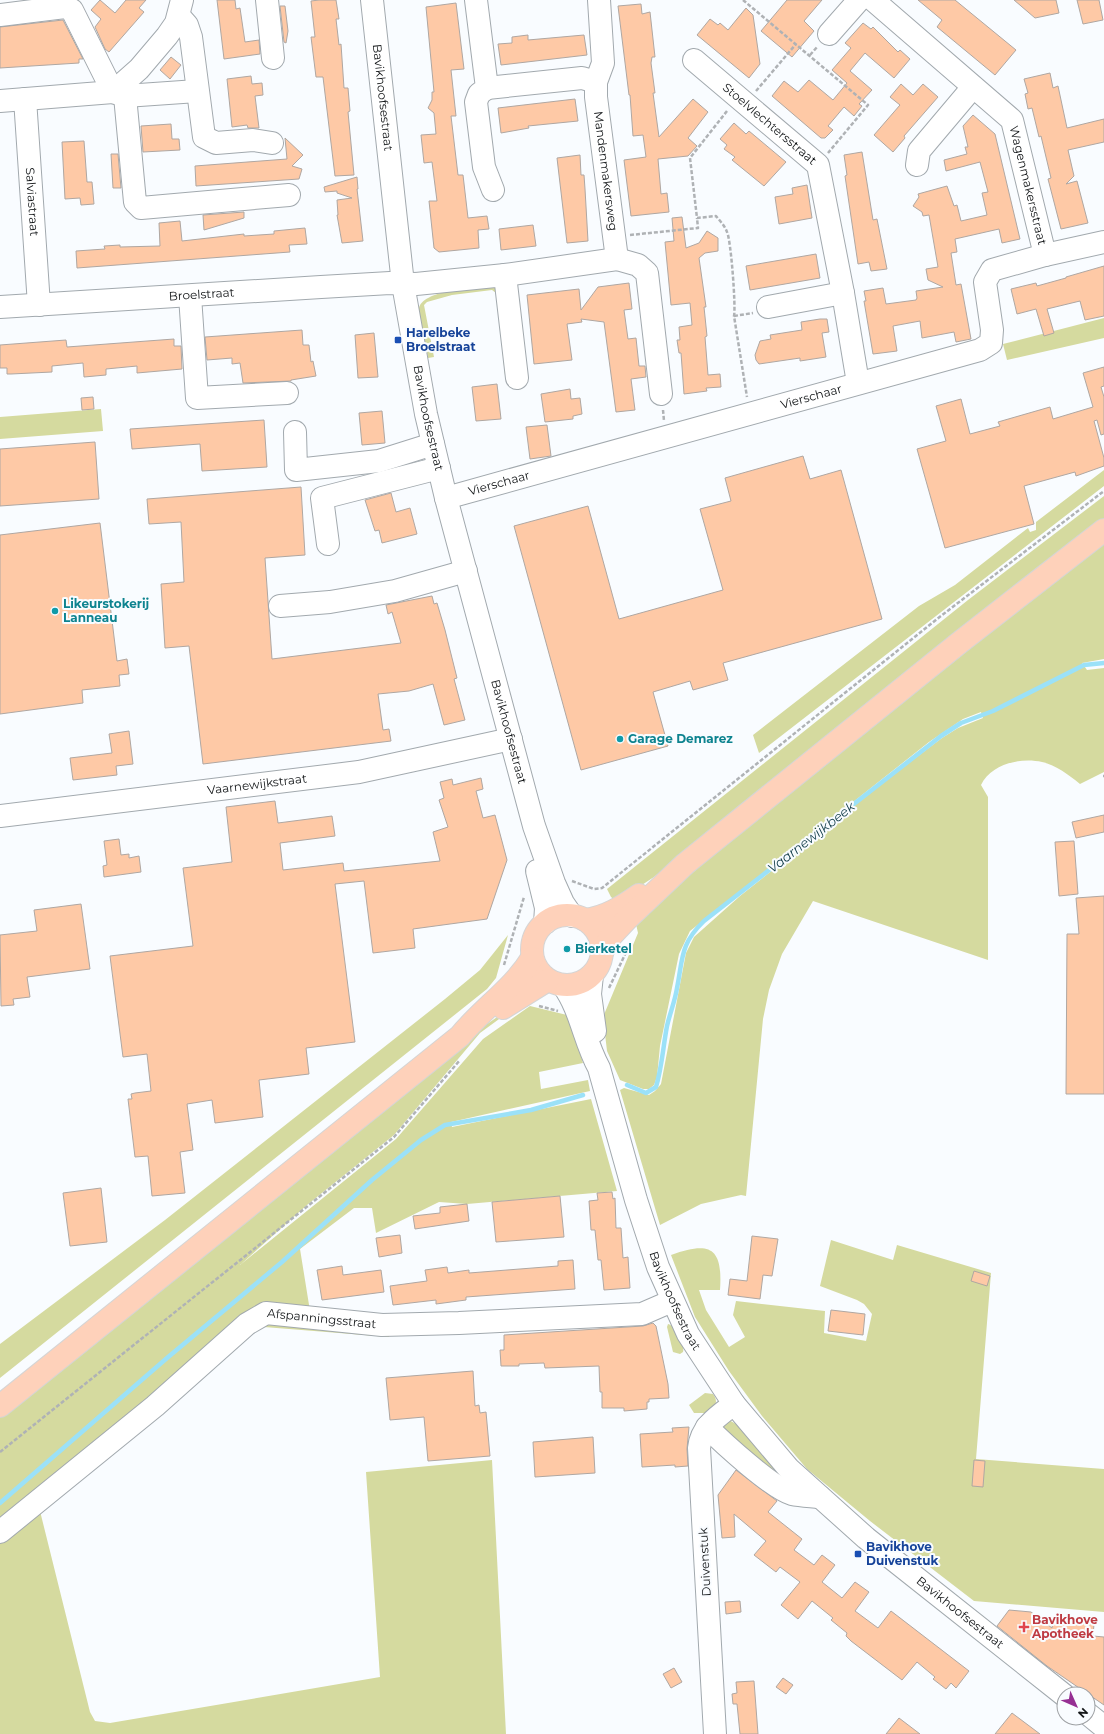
<svg xmlns="http://www.w3.org/2000/svg" width="1104" height="1734" viewBox="0 0 1104 1734" font-family="Montserrat,sans-serif">
<style>
.green{fill:#d5da9f}
.lines{fill:none;stroke-linecap:round;stroke-linejoin:round}
.stream{stroke:#9be1f8;stroke-width:4.5}
.building{fill:#fec9a6;stroke:#afa7a2}
.minor-casing{stroke:#a2a9ae;stroke-width:24}
.major-casing{stroke:#d5d5d5;stroke-width:24}
.path{stroke:#afb2b5;stroke-width:2.5;stroke-dasharray:4 2;stroke-linecap:butt}
.minor{stroke:#fff;stroke-width:22}
.major{stroke:#fed1ba;stroke-width:22}
.transit-dot{fill:#1a4fb4;stroke:#f9fcff;stroke-width:1.5}
.culture-dot{fill:#0f9aa8;stroke:#f9fcff;stroke-width:1.5}
.health-dot{fill:#e0444e;stroke:#f9fcff;stroke-width:1.5}
.labels{text-anchor:middle;stroke-width:4;stroke-linejoin:round;paint-order:stroke}
.street-label{font-size:12px;fill:#131618;stroke:#f9fcff}
.transit-label{font-size:12px;font-weight:bold;fill:#164399;stroke:#f9fcff;text-anchor:start}
.culture-label{font-size:12px;font-weight:bold;fill:#0d838f;stroke:#f9fcff;text-anchor:start}
.health-label{font-size:12px;font-weight:bold;fill:#be3a42;stroke:#f9fcff;text-anchor:start}
.water-label{font-size:13px;font-style:italic;fill:#17414d;stroke:#f9fcff}
</style>
<rect width="100%" height="100%" fill="#f9fcff"/>
<g class="green">
<path d="M491,285L497,287L511,374L505,375L496,293L492,290L452,295L427,302L424,305L434,357L428,358C426,344 418,322 419,309C421,290 475,288 491,285Z"/>
<polygon points="1104,318 1104,338 1007,360 1003,344"/>
<polygon points="101,409 103,431 0,439 0,417"/>
<polygon points="1104,470 1104,486 759,753 753,735 919,606 955,585 1028,528 1030,532 1036,530 1036,522"/>
<polygon points="1104,496 1104,521 654,877 622,898 615,900 611,897 607,889 968,600"/>
<path d="M1104,541V659L1082,663L1087,670L1104,668V772L1080,784C1069,775 1056,765 1042,762C1021,757 991,764 981,785L988,797V960L813,901L782,954L769,990L763,1019L746,1196L741,1195L701,1204L660,1225L620,1090L624,1088L649,1095L655,1091L661,1084L686,953L694,937L740,896L885,781L942,738L958,728L983,718L981,712L963,719L929,742L690,931L679,954L660,1046L657,1077L654,1085L649,1089H643L620,1080L607,1051L603,1017L638,933L636,924L639,919L712,856Z"/>
<polygon points="508,935 496,978 487,989 0,1378 0,1344 165,1220 445,999 480,970"/>
<polygon points="520,1001 521,1003 480,1033 394,1135 307,1205 240,1265 396,1139 483,1039 530,1006 567,1015 570,1018 583,1063 539,1072 541,1089 588,1080 590,1091 451,1122 452,1127 591,1099 617,1191 467,1204 439,1202 376,1233 372,1208 354,1208 300,1249 310,1311 392,1319 389,1337 264,1327 264,1309 39,1507 90,1712 95,1721 110,1723 380,1677 366,1472 492,1460 506,1734 0,1734 0,1415 480,1029"/>
<path d="M831,1240L893,1260L897,1245L991,1273L976,1459L1104,1469V1612L974,1601L870,1521L807,1469L762,1416L729,1371L695,1317L671,1255C710,1241 723,1247 720,1290H699L706,1310L729,1347L745,1337L733,1315L736,1301L825,1311L824,1333L866,1341L872,1314L864,1304L857,1300L820,1286Z"/>
<path d="M668,1324C676,1326 685,1345 683,1352L680,1354L673,1352L667,1327Z"/>
<path d="M705,1393L713,1394C719,1402 715,1406 710,1413H694L689,1405Z"/>
<polygon points="729,1420 736,1424 788,1483 787,1486 719,1424"/>
</g>
<g class="lines">
<g class="stream">
<path d="M627,1085L646,1093L656,1087C662,1067 663,1047 667,1026C670,1013 675,1001 677,988C683,958 680,944 704,921L941,736L961,723L993,711L1084,665L1104,663"/>
<polyline points="0,1503 167,1358 282,1262 372,1180 421,1140 445,1125 531,1110 583,1095"/>
</g>
</g>
<g class="building">
<polygon points="100,0 115,13 126,0 146,0 139,8 144,12 109,52 105,49 95,27 101,19 91,10"/>
<polygon points="217,0 235,0 236,9 240,8 245,42 259,40 260,54 224,59"/>
<polygon points="319,0 336,0 339,19 336,19 339,45 341,44 344,88 348,88 350,111 348,112 354,175 335,176 323,77 316,77 311,37 315,37 311,1"/>
<polygon points="787,0 822,0 804,21 814,31 792,57 761,31"/>
<polygon points="918,0 955,0 1016,50 995,75 937,27 942,20"/>
<polygon points="1014,0 1056,0 1059,13 1035,18"/>
<polygon points="1077,0 1099,0 1103,20 1083,24"/>
<polygon points="456,3 464,69 451,70 456,116 451,116 458,175 463,175 468,218 487,216 489,229 478,230 479,248 439,252 434,248 429,201 437,201 432,162 424,163 421,135 436,134 434,113 428,108 432,100 432,92 434,92 426,7"/>
<polygon points="641,4 642,14 650,12 655,57 652,57 651,63 655,93 653,93 659,137 693,99 708,112 688,138 697,146 688,156 658,159 661,194 667,193 669,212 631,216 624,160 646,157 643,135 633,136 630,95 629,95 618,6"/>
<polygon points="280,6 285,6 288,31 286,43 284,42"/>
<polygon points="746,8 753,15 760,64 749,78 697,35 710,19 718,25 720,23 728,30"/>
<polygon points="63,20 83,59 79,59 79,63 0,68 0,27"/>
<polygon points="863,23 871,29 873,27 898,52 900,50 910,59 894,78 865,53 850,71 872,90 859,104 862,106 854,116 844,107 828,126 833,130 825,138 821,138 772,96 784,81 798,92 809,80 833,100 847,83 832,70 851,48 845,43"/>
<polygon points="528,35 528,40 584,35 587,55 501,65 498,44 512,43 512,37"/>
<polygon points="171,57 181,65 170,79 160,70"/>
<polygon points="1050,73 1053,88 1058,86 1067,128 1104,119 1104,142 1068,150 1074,176 1066,184 1077,181 1088,223 1061,229 1048,179 1051,178 1041,136 1039,137 1032,108 1028,109 1025,94 1028,93 1024,79"/>
<polygon points="251,76 252,84 262,83 263,95 255,96 259,128 248,128 247,125 232,127 227,79"/>
<polygon points="901,84 913,95 923,84 938,97 904,136 905,138 893,152 874,135 900,105 890,97"/>
<polygon points="575,99 578,121 528,126 529,128 501,133 498,108"/>
<polygon points="973,115 995,134 1020,239 1002,243 999,229 955,239 957,252 951,253 956,285 961,284 971,339 956,342 954,332 922,338 920,321 893,326 897,351 873,354 864,301 866,301 864,291 883,288 886,304 916,300 917,298 916,291 943,287 928,280 926,269 938,267 929,215 923,216 922,212 913,206 919,197 918,194 947,186 954,206 957,205 961,221 987,215 982,193 988,192 980,162 946,171 944,160 967,154 965,147 968,147 963,126"/>
<polygon points="734,123 746,134 749,131 786,162 764,186 732,160 735,157 724,149 727,145 720,139"/>
<polygon points="171,124 172,139 179,139 180,150 143,152 141,126"/>
<polygon points="285,138 303,155 292,166 302,169 299,179 196,186 195,166 287,159"/>
<polygon points="84,141 87,182 92,182 94,204 81,205 80,198 65,199 62,142"/>
<polygon points="862,152 873,220 877,219 887,269 871,271 869,262 858,264 845,176 847,175 844,155"/>
<polygon points="111,154 118,154 121,188 113,188"/>
<polygon points="580,155 581,175 584,175 585,189 588,241 567,243 557,158"/>
<polygon points="357,177 358,189 357,189 363,241 342,243 337,215 338,215 337,200 352,198 337,193 337,191 325,192 324,187"/>
<polygon points="807,185 812,218 779,224 775,197 793,194 792,188"/>
<polygon points="244,212 244,218 204,230 203,215"/>
<polygon points="682,217 686,248 699,243 707,231 718,238 718,251 705,253 699,258 706,307 704,307 707,336 705,337 708,375 720,374 721,387 706,388 707,391 684,394 681,353 679,353 677,340 680,340 679,327 692,325 690,303 671,305 665,242 674,241 672,218"/>
<polygon points="180,221 182,241 244,234 244,236 274,234 274,231 305,228 307,244 289,245 290,252 77,268 76,251 105,249 104,246 120,245 120,247 160,246 159,223"/>
<polygon points="533,225 536,246 501,250 499,229"/>
<polygon points="816,254 820,278 750,290 746,266"/>
<polygon points="1104,266 1104,316 1085,320 1080,301 1047,309 1054,333 1044,336 1036,309 1017,314 1011,289 1036,283 1037,286 1066,278 1066,277"/>
<polygon points="629,283 632,309 624,310 628,339 636,338 639,366 645,366 646,377 631,379 635,410 616,412 604,322 581,319 582,322 567,324 572,360 534,364 527,295 579,289 581,310 598,287"/>
<polygon points="820,319 827,319 829,332 822,333 826,357 800,361 800,358 759,364 756,360 755,355 760,341 771,339 770,335 802,330 801,322"/>
<polygon points="302,330 303,345 309,345 311,362 313,361 316,376 291,380 291,381 243,383 240,363 232,364 232,358 207,360 205,337"/>
<polygon points="374,333 378,377 358,378 355,335"/>
<polygon points="174,339 174,346 181,346 182,369 137,373 137,366 106,369 106,375 84,377 83,363 52,366 52,372 11,374 7,374 7,368 0,368 0,345 66,340 67,347"/>
<polygon points="1104,367 1104,386 1101,387 1104,397 1104,434 1101,435 1097,420 1094,421 1104,458 1104,466 1076,476 1075,472 1024,486 1034,524 945,548 917,449 946,441 936,406 961,399 970,434 1000,426 998,422 1050,407 1053,419 1093,407 1083,373"/>
<polygon points="497,384 501,419 476,421 472,387"/>
<polygon points="570,389 571,399 580,398 582,414 573,416 573,419 545,422 541,394"/>
<polygon points="93,397 94,409 82,410 81,398"/>
<polygon points="382,411 385,443 362,445 359,413"/>
<polygon points="264,420 267,467 202,471 200,444 132,449 130,429"/>
<polygon points="547,425 551,456 530,459 526,427"/>
<polygon points="95,442 99,499 0,506 0,449"/>
<polygon points="803,456 810,479 841,470 882,619 723,663 728,680 693,690 690,681 653,692 668,746 581,770 514,526 588,506 619,619 723,590 700,509 731,501 725,478"/>
<polygon points="301,487 305,555 265,558 272,659 401,643 392,612 388,614 386,605 432,596 434,604 437,603 445,630 457,678 454,679 465,720 444,725 433,684 409,691 378,694 383,730 389,729 391,741 203,764 189,646 165,648 161,584 184,582 181,522 149,524 147,499"/>
<polygon points="391,493 396,512 410,508 417,534 382,543 379,530 375,531 365,500"/>
<polygon points="100,523 117,661 127,659 129,674 119,675 120,686 82,690 83,703 0,714 0,535"/>
<polygon points="129,731 133,764 116,766 117,775 73,780 70,758 112,753 109,734"/>
<polygon points="481,778 483,789 476,791 483,818 495,815 507,860 487,919 413,929 415,948 373,953 364,881 335,884 355,1042 306,1048 309,1074 259,1080 263,1117 215,1123 212,1100 187,1104 193,1150 180,1152 185,1193 152,1196 148,1156 135,1157 128,1099 132,1099 131,1094 135,1093 151,1091 147,1054 123,1057 110,956 193,946 183,868 232,862 226,807 275,801 278,823 332,816 335,836 280,843 283,870 343,863 344,871 440,861 433,832 448,827 439,800 444,798 440,782 452,779 453,785"/>
<polygon points="1104,815 1104,832 1076,838 1072,822"/>
<polygon points="119,839 121,855 129,854 129,858 139,856 141,872 104,877 103,866 107,865 104,841"/>
<polygon points="1074,841 1078,894 1059,896 1055,842"/>
<polygon points="1104,896 1104,1094 1066,1094 1067,934 1079,934 1076,898"/>
<polygon points="81,904 90,969 27,977 30,997 13,999 14,1005 1,1006 0,935 37,931 34,910"/>
<polygon points="101,1188 107,1242 70,1246 63,1193"/>
<polygon points="612,1192 613,1199 615,1198 616,1228 621,1228 623,1258 628,1257 630,1288 604,1290 601,1260 598,1260 595,1230 591,1230 589,1201 598,1200 597,1193"/>
<polygon points="560,1196 564,1237 496,1242 492,1202"/>
<polygon points="467,1204 469,1221 415,1229 413,1216 440,1213 440,1207"/>
<polygon points="400,1235 402,1253 379,1257 376,1238"/>
<polygon points="752,1236 778,1239 772,1276 763,1275 760,1299 728,1295 730,1279 747,1281"/>
<polygon points="573,1260 575,1289 466,1297 466,1300 436,1304 436,1300 393,1305 390,1286 427,1281 425,1270 447,1267 448,1273 469,1270 469,1273 558,1266 558,1261"/>
<polygon points="342,1266 343,1275 381,1270 384,1292 322,1300 317,1270"/>
<polygon points="974,1271 990,1276 987,1286 971,1281"/>
<polygon points="831,1310 865,1314 863,1335 828,1331"/>
<polygon points="653,1323 656,1326 668,1384 669,1398 649,1399 649,1402 647,1402 647,1409 624,1411 624,1408 602,1408 602,1392 600,1392 599,1366 545,1368 544,1363 519,1364 519,1366 501,1366 500,1350 504,1350 504,1335 643,1326"/>
<polygon points="473,1371 475,1406 479,1405 480,1413 486,1412 490,1456 428,1461 424,1417 390,1420 386,1378"/>
<polygon points="689,1427 687,1449 688,1466 675,1467 675,1465 642,1467 640,1434 673,1432 672,1428"/>
<polygon points="593,1437 595,1473 535,1477 533,1442"/>
<polygon points="974,1460 985,1461 983,1487 972,1486"/>
<polygon points="736,1470 777,1501 768,1512 802,1539 794,1550 814,1565 822,1555 835,1565 822,1582 842,1598 855,1582 869,1592 855,1611 878,1628 891,1611 969,1671 956,1688 951,1683 946,1689 933,1679 935,1677 917,1662 902,1680 851,1641 846,1636 847,1633 831,1620 833,1618 812,1601 798,1619 781,1605 800,1582 780,1567 776,1572 754,1555 766,1541 734,1514 735,1537 722,1538 718,1495"/>
<polygon points="740,1601 741,1612 726,1614 725,1602"/>
<polygon points="1009,1610 1031,1612 1052,1628 1053,1620 1094,1624 1093,1636 1104,1637 1104,1705 1047,1666 997,1626"/>
<polygon points="674,1668 682,1682 671,1688 663,1674"/>
<polygon points="783,1678 793,1685 786,1694 776,1687"/>
<polygon points="754,1681 758,1734 740,1734 737,1704 733,1704 732,1694 737,1693 736,1682"/>
<polygon points="1012,1713 1040,1734 995,1734"/>
<polygon points="899,1718 920,1734 886,1734"/>
</g>
<g class="lines">
<defs>
<g id="minor">
<polyline points="267,0 273,58"/>
<path id="s1" d="M372,0L403,284L426,414L446,498L534,826L554,883L563,903L572,916"/>
<polyline points="476,0 487,88 479,94 476,102 484,167 493,190"/>
<path id="s2" d="M599,0L603,63L596,82V97L617,259L638,265L647,273L661,394"/>
<path id="s3" d="M873,0L1012,120L1045,255"/>
<polyline points="0,15 65,7 72,10 113,92 125,96 197,91"/>
<polyline points="179,16 187,25 191,37 204,137 216,143 253,140 272,143"/>
<polyline points="829,34 859,0"/>
<path id="s4" d="M694,60L818,165L843,293L858,383"/>
<polyline points="487,88 582,78 596,82"/>
<polyline points="125,96 135,202 141,208 289,195"/>
<path id="s5" d="M25,99L39,305"/>
<polyline points="0,101 113,92 139,69 167,36 176,23 182,0"/>
<polyline points="917,165 919,151 973,87"/>
<polyline points="505,275 617,259"/>
<polyline points="190,296 197,398 287,393"/>
<path id="s6" d="M0,307L321,287L390,283L416,284L505,275L517,378"/>
<polyline points="768,307 843,293"/>
<polyline points="295,432 296,470 379,461 433,444"/>
<path id="s7" d="M446,498L980,350L991,343L992,330L985,282L992,270L1045,255L1104,242"/>
<polyline points="328,544 322,498 439,468"/>
<polyline points="280,606 330,602 395,591 466,571"/>
<path id="s8" d="M0,816L359,772L511,739"/>
<polyline points="537,871 546,908 545,923"/>
<polyline points="592,975 590,994 595,1031"/>
<path id="s9" d="M563,985C581,1010 584,1041 599,1068L636,1200L658,1267L688,1334L734,1404L789,1469L866,1538L1064,1695"/>
<path d="M707,1427C723,1443 772,1488 792,1494C801,1496 811,1496 820,1497"/>
<path id="s10" d="M0,1532L155,1406L247,1324L266,1313L382,1325L459,1323L642,1314L672,1301"/>
<polyline points="1088,1714 1104,1727"/>
<path d="M715,1734L699,1448C701,1427 718,1416 734,1404"/>
</g>
<g id="major">
<circle cx="567" cy="950" r="35"/>
<path d="M585,920C606,917 622,907 639,895"/>
<polyline points="602,952 611,936 627,919 685,864 959,643 1104,530"/>
<polyline points="503,1008 548,980"/>
<path d="M0,1406L460,1036C483,1008 513,989 532,958"/>
</g>
</defs>
<use href="#minor" class="minor-casing"/>
<use href="#major" class="major-casing"/>
<g class="path">
<polyline points="743,0 868,105 828,153"/>
<polyline points="810,55 818,46"/>
<polyline points="756,91 796,44"/>
<path d="M727,111L690,158L697,218L716,216C720,221 725,226 727,232C731,240 736,307 734,316L747,397"/>
<polyline points="630,235 698,228 697,218"/>
<polyline points="734,316 753,313"/>
<polyline points="663,410 664,421"/>
<polyline points="1103,776 1104,776"/>
<polyline points="572,881 594,889 602,888 937,619 1104,491"/>
<polyline points="504,965 524,897"/>
<polyline points="609,988 631,942"/>
<polyline points="539,1006 558,1011"/>
<polyline points="0,1452 394,1137 460,1060"/>
</g>
<use href="#minor" class="minor"/>
<use href="#major" class="major"/>
</g>
<g class="transit-dot">
<rect x="394" y="336" width="8" height="8" rx="2"/>
<rect x="854" y="1550" width="8" height="8" rx="2"/>
</g>
<g class="culture-dot">
<circle cx="55" cy="611" r="4"/>
<circle cx="620" cy="739" r="4"/>
<circle cx="567" cy="949" r="4"/>
</g>
<path class="health-dot" d="M1022 1621h4v4h4v4h-4v4h-4v-4h-4v-4h4z"/>
<g class="labels">
<g class="street-label">
<text dy="4" stroke="none"><textPath href="#s1" startOffset="98">Bavikhoofsestraat</textPath></text>
<text dy="4" stroke="none"><textPath href="#s4" startOffset="99">Stoelvlechtersstraat</textPath></text>
<text dy="4" stroke="none"><textPath href="#s2" startOffset="173">Mandenmakersweg</textPath></text>
<text dy="4" stroke="none"><textPath href="#s3" startOffset="251">Wagenmakersstraat</textPath></text>
<text dy="4" stroke="none"><textPath href="#s5" startOffset="103">Salviastraat</textPath></text>
<text dy="4" stroke="none"><textPath href="#s6" startOffset="202">Broelstraat</textPath></text>
<text dy="4" stroke="none"><textPath href="#s7" startOffset="379">Vierschaar</textPath></text>
<text dy="4" stroke="none"><textPath href="#s1" startOffset="422">Bavikhoofsestraat</textPath></text>
<text dy="4" stroke="none"><textPath href="#s7" startOffset="55">Vierschaar</textPath></text>
<text dy="4" stroke="none"><textPath href="#s1" startOffset="746">Bavikhoofsestraat</textPath></text>
<text dy="4" stroke="none"><textPath href="#s8" startOffset="259">Vaarnewijkstraat</textPath></text>
<text dy="4" stroke="none"><textPath href="#s9" startOffset="336">Bavikhoofsestraat</textPath></text>
<text dy="4" stroke="none"><textPath href="#s10" startOffset="401">Afspanningsstraat</textPath></text>
<text transform="translate(705 1562) rotate(-93)" y="4">Duivenstuk</text>
<text dy="4" stroke="none"><textPath href="#s9" startOffset="764">Bavikhoofsestraat</textPath></text>
</g>
<g class="transit-label">
<text x="406" y="337">Harelbeke<tspan x="406" dy="14">Broelstraat</tspan></text>
<text x="866" y="1551">Bavikhove<tspan x="866" dy="14">Duivenstuk</tspan></text>
</g>
<g class="culture-label">
<text x="63" y="608">Likeurstokerij<tspan x="63" dy="14">Lanneau</tspan></text>
<text x="628" y="743">Garage Demarez</text>
<text x="575" y="953">Bierketel</text>
</g>
<g class="health-label">
<text x="1032" y="1624">Bavikhove<tspan x="1032" dy="14">Apotheek</tspan></text>
</g>
<g class="water-label">
<text transform="translate(811 837) rotate(-38)" y="5">Vaarnewijkbeek</text>
</g>
</g>
<g transform="translate(1076 1706) rotate(135)"><circle r="19" fill="#f9fcff" stroke="#9da0a3"/>
<path d="M0-3L7 15L0 10L-7 15Z" fill="#962f93"/>
<text y="-6" font-size="11" font-weight="bold" text-anchor="middle" fill="#131618">N</text>
</g>
</svg>
